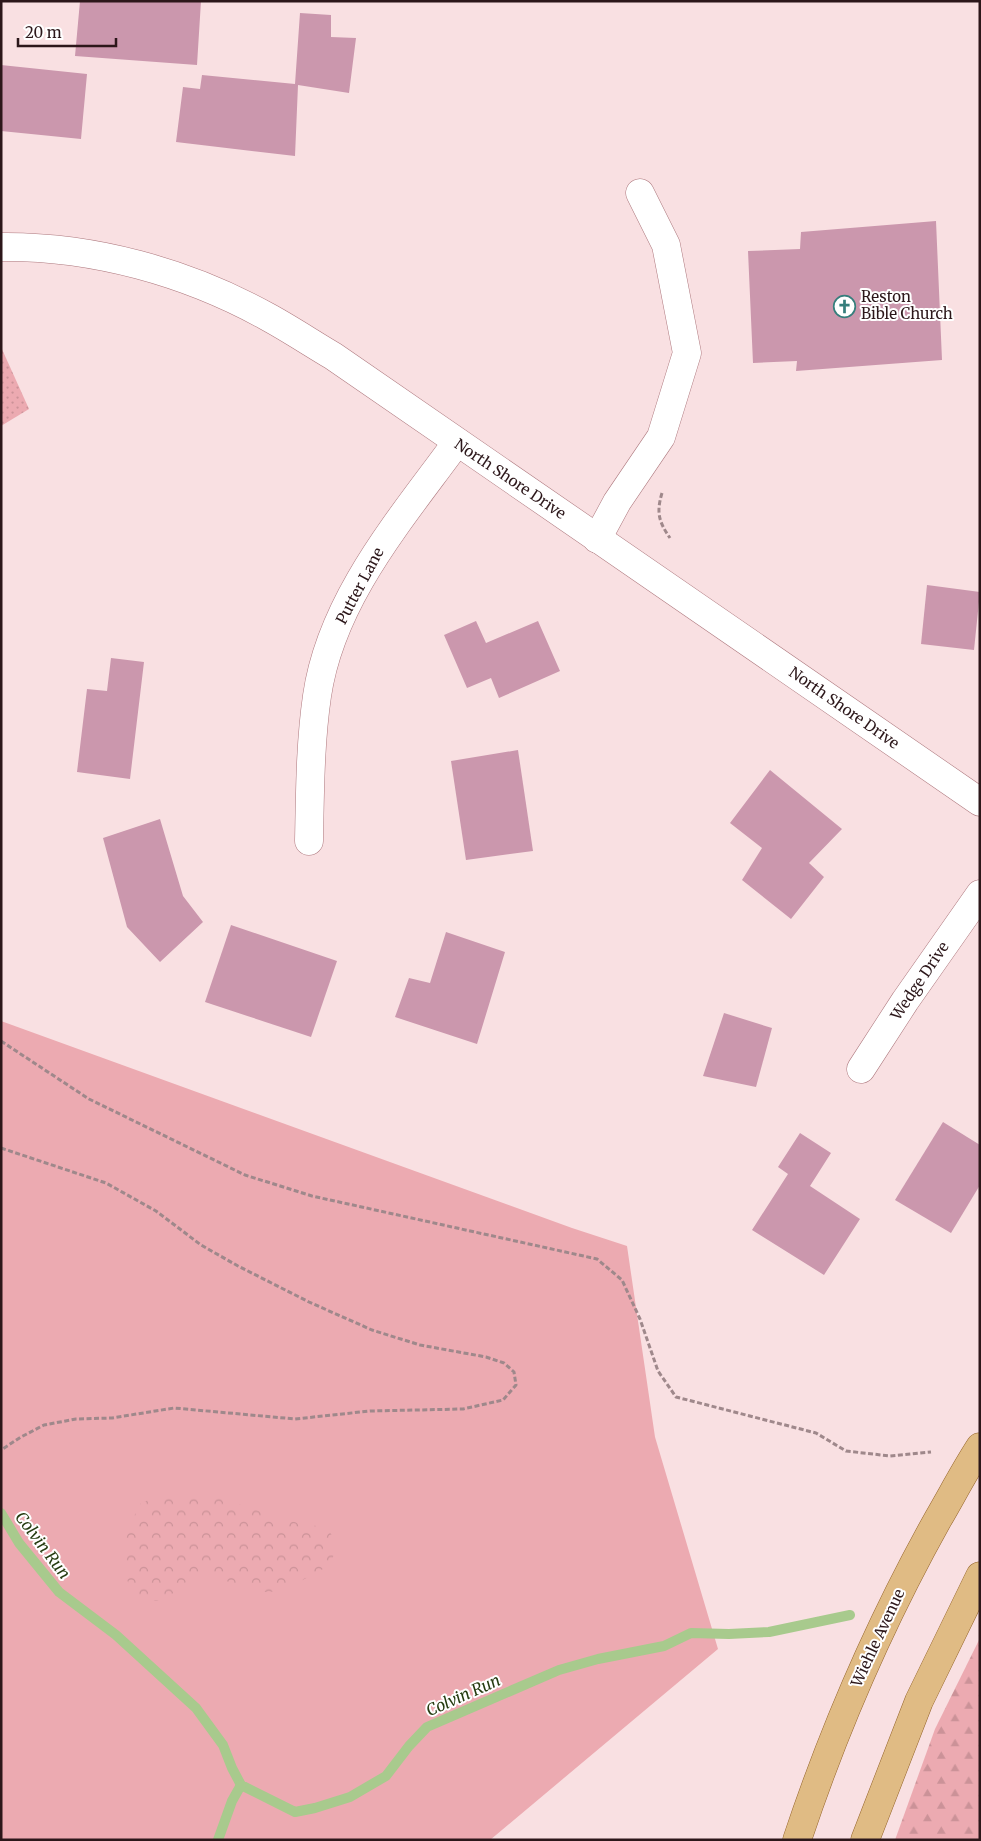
<svg xmlns="http://www.w3.org/2000/svg" width="981" height="1841" viewBox="0 0 981 1841" font-family="Merriweather,serif">
<style>
.grass{fill:#ecaab1}
.forest{fill:url(#forest-firs)}
.park{fill:url(#park-crowns)}
.garden{fill:url(#garden-dots)}
.lines{fill:none;stroke-linecap:round;stroke-linejoin:round}
.stream{stroke:#a8ca8d;stroke-width:10}
.building{fill:#cb97ad}
.minor-casing{stroke:#ad777d;stroke-width:29}
.major-casing{stroke:#94642a;stroke-width:29}
.path{stroke:#9f888b;stroke-width:3;stroke-dasharray:5 2.5;stroke-linecap:butt}
.minor{stroke:#fff;stroke-width:28}
.major{stroke:#e0bb84;stroke-width:28}
.labels{text-anchor:middle;stroke-width:4;stroke-linejoin:round;paint-order:stroke}
.poi-label{font-size:15px;fill:#2c171a;stroke:#fff;text-anchor:start}
.street-label{font-size:15px;fill:#2c171a;stroke:#fff}
.water-label{font-size:16px;font-style:italic;fill:#253b10;stroke:#fff}
</style>
<defs>
<pattern id="forest-firs" width="22" height="20" patternUnits="userSpaceOnUse" patternTransform="scale(1.25)"><rect width="22" height="20" fill="#ecaab1"/><path d="M5 1l3.5 6h-7zM16 11l3.5 6h-7z" fill="#cb9298"/></pattern>
<pattern id="park-crowns" width="20" height="18" patternUnits="userSpaceOnUse" patternTransform="scale(1.25)"><rect width="20" height="18" fill="#ecaab1"/><path d="M2 6a3 3 0 1 1 6 0M12 15a3 3 0 1 1 6 0" fill="none" stroke="#cb9298"/></pattern>
<pattern id="garden-dots" width="8" height="8" patternUnits="userSpaceOnUse" patternTransform="scale(1.25)"><rect width="8" height="8" fill="#ecaab1"/><path d="M2 2h.1M6 6h.1" fill="none" stroke="#cb9298" stroke-width="1.8" stroke-linecap="round"/></pattern>
</defs>
<rect width="100%" height="100%" fill="#f9e0e2"/>
<polygon class="grass" points="1,1021 572,1228 627,1246 655,1437 718,1649 490,1840 1,1840"/>
<polygon class="forest" points="980,1638 980,1840 895,1840 935,1729"/>
<path class="park" d="M164,1494C178,1494 192,1493 206,1495C239,1501 270,1518 304,1524C310,1525 320,1526 326,1529C338,1537 337,1557 327,1566C319,1573 287,1588 276,1591C264,1594 247,1590 235,1585C226,1581 217,1575 207,1575C183,1576 179,1594 161,1600C153,1603 143,1599 137,1594C111,1569 126,1529 141,1503Z"/>
<polygon class="garden" points="1,347 29,409 1,426"/>
<g class="lines">
<g class="stream">
<polyline points="1,1513 19,1543 59,1592 116,1635 196,1708 223,1745 232,1768 241,1785 295,1812 315,1808 350,1797 386,1776 409,1746 427,1727 559,1670 598,1659 664,1646 691,1633 729,1634 769,1632 850,1615"/>
<polyline points="218,1840 232,1801 241,1785"/>
</g>
</g>
<g class="building">
<polygon points="80,1 201,1 197,65 75,56"/>
<polygon points="300,13 331,15 331,37 356,38 349,93 298,85 295,156 176,142 183,87 200,89 202,75 295,84"/>
<polygon points="1,65 87,74 81,139 1,131"/>
<polygon points="936,221 942,360 796,371 797,361 753,363 748,251 800,249 801,232"/>
<polygon points="927,585 980,592 974,650 921,644"/>
<polygon points="476,621 486,643 538,621 560,671 499,698 491,678 467,688 444,635"/>
<polygon points="111,658 144,662 130,779 77,772 87,689 107,691"/>
<polygon points="518,750 533,851 466,860 451,761"/>
<polygon points="770,770 842,829 809,863 824,877 791,919 742,880 762,848 730,823"/>
<polygon points="160,819 183,896 203,922 160,962 127,927 103,838"/>
<polygon points="231,925 337,961 311,1037 205,1002"/>
<polygon points="446,932 505,952 477,1044 395,1017 409,978 430,983"/>
<polygon points="724,1013 772,1028 756,1087 703,1076"/>
<polygon points="943,1122 980,1145 980,1185 951,1233 895,1200"/>
<polygon points="800,1133 831,1153 810,1186 860,1219 824,1275 752,1230 788,1174 778,1167"/>
</g>
<g class="lines">
<defs>
<g id="minor">
<path d="M1,247C93,246 187,272 268,317C290,329 311,343 333,356L980,802"/>
<polyline points="597,539 617,502 661,437 687,353 666,245 640,193"/>
<path d="M309,841C310,793 310,744 317,696C331,599 401,519 457,442"/>
<polyline points="861,1069 905,1001 980,894"/>
</g>
<g id="major">
<path d="M797,1840C834,1729 881,1621 938,1519C952,1495 965,1470 980,1447"/>
<polyline points="865,1840 919,1701 980,1576"/>
</g>
</defs>
<use href="#minor" class="minor-casing"/>
<use href="#major" class="major-casing"/>
<g class="path">
<path d="M662,493C656,513 659,522 670,538"/>
<polyline points="1,1041 89,1099 245,1175 312,1196 597,1259 622,1280 640,1319 658,1371 676,1397 816,1433 846,1451 890,1456 931,1452"/>
<polyline points="1,1148 106,1183 156,1211 201,1245 238,1266 309,1302 372,1330 420,1345 486,1357 504,1363 514,1372 516,1385 503,1400 463,1409 370,1411 295,1419 174,1408 112,1418 76,1419 44,1425 21,1437 1,1450"/>
</g>
<use href="#minor" class="minor"/>
<use href="#major" class="major"/>
</g>
<defs>
<symbol id="church-ring" viewBox="-11 -11 22 22"><circle r="9.5" fill="#fff" stroke="#367e7c" stroke-width="1.5"/><path d="M-1.2-6h2.4v3.5h3.3v2.4h-3.3V6h-2.4V-.1h-3.3v-2.4h3.3Z" fill="#367e7c"/></symbol>
</defs>
<g fill-rule="evenodd">
<use href="#church-ring" x="832" y="294" width="25" height="25"/>
</g>
<g class="labels">
<g class="poi-label">
<text x="861" y="302">Reston<tspan x="861" dy="17">Bible Church</tspan></text>
</g>
<g class="street-label">
<text transform="translate(510 479) rotate(34)" y="5">North Shore Drive</text>
<text transform="translate(360 586) rotate(-62)" y="5">Putter Lane</text>
<text transform="translate(844 708) rotate(35)" y="5">North Shore Drive</text>
<text transform="translate(920 981) rotate(-56)" y="5">Wedge Drive</text>
<text transform="translate(878 1638) rotate(-65)" y="5">Wiehle Avenue</text>
</g>
<g class="water-label">
<text transform="translate(43 1545) rotate(53)" y="6">Colvin Run</text>
<text transform="translate(463 1695) rotate(-24)" y="6">Colvin Run</text>
</g>
</g>
<rect width="981" height="1841" fill="none" stroke="#2c171a" stroke-width="5"/>
<path d="M18 38v8h98v-8" fill="none" stroke="#2c171a" stroke-width="2.5"/>
<text x="25" y="38" font-size="15" fill="#2c171a" stroke="#ffffff" stroke-width="4" paint-order="stroke">20 m</text>
</svg>
